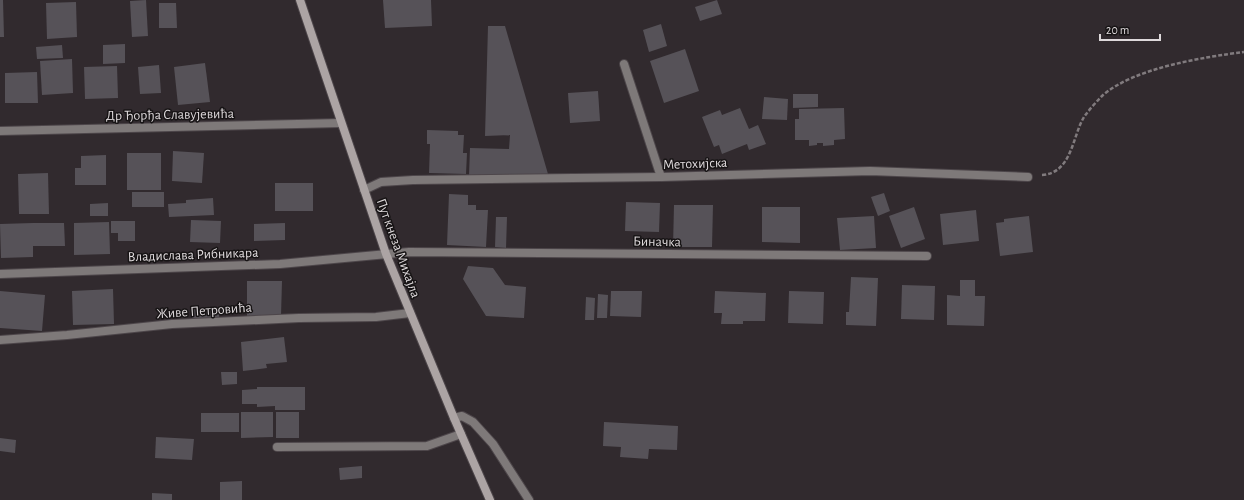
<svg xmlns="http://www.w3.org/2000/svg" width="1244" height="500" viewBox="0 0 1244 500" font-family="'Alegreya Sans',sans-serif">
<style>
.building{fill:#565258}
.lines{fill:none;stroke-linecap:round;stroke-linejoin:round}
.lane-casing{stroke:#4d464a;stroke-width:10}
.street-casing{stroke:#4d464a;stroke-width:10}
.secondary-casing{stroke:#4d464a;stroke-width:10}
.path{stroke:#817b7e;stroke-width:2.5;stroke-dasharray:4 2;stroke-linecap:butt}
.lane{stroke:#7e7979;stroke-width:8}
.street{stroke:#7e7979;stroke-width:8}
.secondary{stroke:#aca4a4;stroke-width:8}
.labels{text-anchor:middle;stroke-width:3;stroke-linejoin:round;paint-order:stroke}
.street-label{font-size:14px;fill:#ded9db;stroke:#171415}
</style>
<rect width="100%" height="100%" fill="#312a2e"/>
<g class="building">
<polygon points="0,0 3,0 4,37 0,37"/>
<polygon points="146,0 148,36 132,37 130,1"/>
<polygon points="383,0 431,0 432,26 385,28"/>
<polygon points="717,0 722,14 700,21 695,7"/>
<polygon points="76,2 77,37 47,39 46,3"/>
<polygon points="159,3 176,3 177,28 159,28"/>
<polygon points="661,24 667,46 649,52 643,30"/>
<polygon points="488,26 505,26 548,174 509,175 508,177 469,176 470,148 509,149 510,135 485,136"/>
<polygon points="125,44 125,63 103,64 103,45"/>
<polygon points="62,45 63,58 37,59 36,47"/>
<polygon points="685,49 699,91 664,103 650,61"/>
<polygon points="72,59 73,93 42,95 40,61"/>
<polygon points="205,63 210,102 178,105 174,67"/>
<polygon points="159,65 161,93 140,94 138,67"/>
<polygon points="117,66 118,98 85,99 84,67"/>
<polygon points="37,72 38,103 5,103 5,73"/>
<polygon points="598,91 600,121 570,123 568,93"/>
<polygon points="793,94 818,94 818,107 793,108"/>
<polygon points="764,97 788,99 787,120 762,119"/>
<polygon points="740,108 749,129 758,125 766,144 749,150 747,144 722,154 719,145 714,147 702,117 720,110 722,115"/>
<polygon points="844,108 845,139 834,140 834,145 823,146 823,143 817,143 817,145 809,146 809,140 795,140 795,119 799,119 799,109"/>
<polygon points="427,130 458,131 458,135 464,135 463,153 467,153 466,174 429,173 430,144 427,144"/>
<polygon points="173,151 204,153 202,183 172,181"/>
<rect x="127" y="153" width="34" height="37"/>
<polygon points="106,155 106,185 75,185 75,168 81,168 81,156"/>
<polygon points="48,173 49,214 19,214 18,174"/>
<rect x="275" y="183" width="38" height="28"/>
<rect x="132" y="192" width="32" height="15"/>
<polygon points="884,193 890,211 878,216 871,197"/>
<polygon points="449,194 468,195 468,205 476,205 476,210 488,210 486,247 447,245"/>
<polygon points="213,198 214,215 169,217 168,204 186,203 186,200"/>
<polygon points="626,202 660,203 659,232 625,231"/>
<polygon points="108,203 108,216 90,216 90,204"/>
<polygon points="674,205 713,205 712,247 673,247"/>
<polygon points="762,207 800,207 800,243 762,242"/>
<polygon points="914,207 925,239 901,248 889,216"/>
<polygon points="976,210 979,241 943,245 940,214"/>
<polygon points="874,216 876,248 840,250 837,218"/>
<polygon points="1029,216 1033,252 1000,256 996,223 1004,222 1004,219"/>
<polygon points="496,217 507,217 506,248 495,247"/>
<polygon points="191,220 221,221 220,243 190,242"/>
<polygon points="111,221 135,221 135,241 118,241 118,233 111,233"/>
<polygon points="109,222 110,254 74,255 74,223"/>
<polygon points="33,223 64,223 65,246 33,246 33,257 1,258 0,224"/>
<polygon points="285,223 285,240 254,241 254,224"/>
<polygon points="468,266 493,268 505,285 526,287 524,318 486,316 463,279"/>
<polygon points="851,277 878,278 876,326 846,325 846,312 849,312"/>
<polygon points="960,280 975,280 975,296 985,296 984,326 947,325 947,295 960,296"/>
<polygon points="247,281 282,281 281,316 247,316"/>
<polygon points="902,285 935,286 934,320 901,319"/>
<polygon points="113,289 114,324 73,325 72,291"/>
<polygon points="0,291 45,295 42,331 0,328"/>
<polygon points="611,291 642,291 641,317 610,316"/>
<polygon points="715,291 766,293 765,321 743,321 743,324 721,324 722,313 714,313"/>
<polygon points="789,291 824,292 823,324 788,323"/>
<polygon points="598,294 608,295 607,318 597,318"/>
<polygon points="586,297 595,298 594,320 585,320"/>
<polygon points="193,309 219,309 219,320 192,320"/>
<polygon points="284,337 287,362 266,364 267,368 243,371 241,342"/>
<polygon points="221,372 237,372 237,384 222,385"/>
<polygon points="257,387 305,387 305,410 275,410 275,406 257,407 257,404 242,404 242,390 257,389"/>
<polygon points="241,412 273,412 273,437 241,438"/>
<rect x="276" y="412" width="23" height="26"/>
<rect x="201" y="413" width="38" height="19"/>
<polygon points="604,422 678,426 677,450 649,449 648,459 620,457 621,447 603,446"/>
<polygon points="156,437 194,439 192,460 155,458"/>
<polygon points="0,438 16,440 15,453 0,451"/>
<polygon points="362,466 362,478 340,480 339,468"/>
<polygon points="242,481 242,500 220,500 220,482"/>
<polygon points="152,493 172,494 172,500 152,500"/>
</g>
<g class="lines">
<defs>
<g id="lane">
<polyline points="454,418 462,416 473,422 493,444 529,500"/>
<polyline points="277,447 427,446 461,434"/>
</g>
<g id="street">
<polyline points="624,64 661,177"/>
<polyline points="0,131 341,123"/>
<polyline points="364,190 381,182 413,180 661,177 870,171 1028,177"/>
<polyline points="0,274 280,264 409,252 927,256"/>
<polyline points="0,340 67,335 172,324 299,318 376,317 410,313"/>
</g>
<polyline id="secondary" points="300,0 386,254 454,418 490,500"/>
</defs>
<use href="#lane" class="lane-casing"/>
<use href="#street" class="street-casing"/>
<use href="#secondary" class="secondary-casing"/>
<path class="path" d="M1042,175C1072,173 1072,137 1084,117C1089,110 1096,102 1102,96C1133,68 1204,57 1244,52"/>
<use href="#lane" class="lane"/>
<use href="#street" class="street"/>
<use href="#secondary" class="secondary"/>
</g>
<g class="labels">
<g class="street-label">
<text transform="translate(170 114) rotate(-1)" y="5">Др Ђорђа Славујевића</text>
<text transform="translate(695 163) rotate(-2)" y="5">Метохијска</text>
<text transform="translate(657 241) rotate(1)" y="5">Биначка</text>
<text transform="translate(399 248) rotate(70)" y="5">Пут кнеза Михајла</text>
<text transform="translate(193 254) rotate(-2)" y="5">Владислава Рибникара</text>
<text transform="translate(204 310) rotate(-4)" y="5">Живе Петровића</text>
</g>
</g>
<path d="M1100 34v6h60v-6" fill="none" stroke="#ded9db" stroke-width="2"/>
<text x="1106" y="34" font-size="12" fill="#ded9db" stroke="#171415" stroke-width="3" paint-order="stroke">20 m</text>
</svg>
